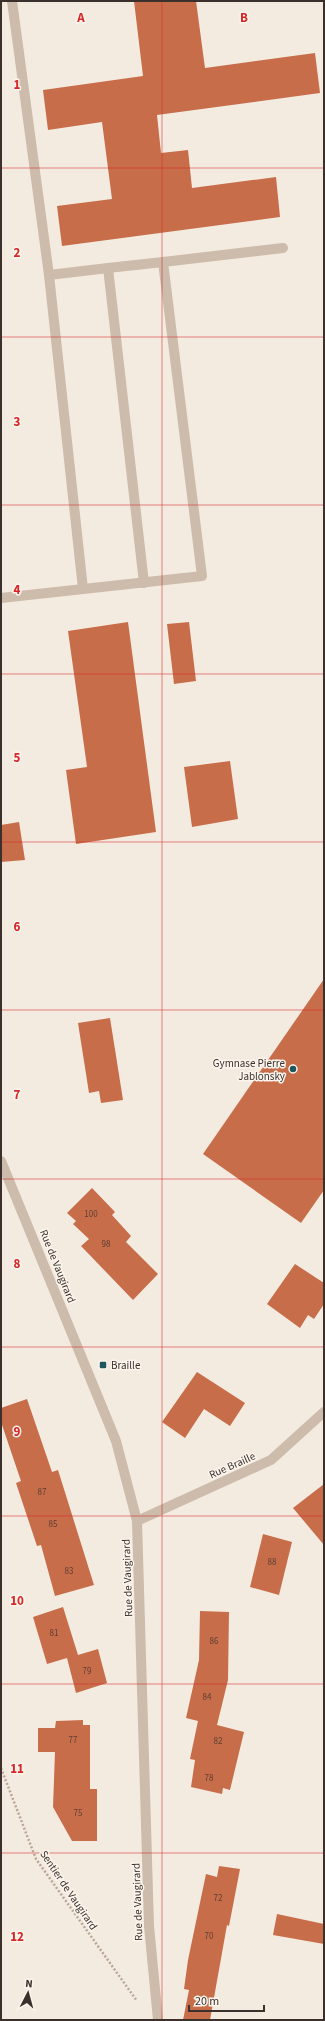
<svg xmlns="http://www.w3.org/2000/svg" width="325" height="2021" viewBox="0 0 325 2021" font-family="'Source Sans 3',sans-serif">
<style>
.building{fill:#c86d4a}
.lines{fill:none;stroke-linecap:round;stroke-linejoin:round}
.path{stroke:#b9a695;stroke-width:2.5;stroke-dasharray:2 2;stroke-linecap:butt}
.minor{stroke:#cdbcab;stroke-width:10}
.grid{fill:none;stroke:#d62828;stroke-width:1;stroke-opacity:0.55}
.poi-dot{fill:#1f575e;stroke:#fbf5ed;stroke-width:1.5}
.labels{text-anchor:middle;stroke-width:3;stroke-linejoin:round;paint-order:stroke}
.number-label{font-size:9px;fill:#5e3f33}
.poi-label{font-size:11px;fill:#3b302b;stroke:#fbf5ed;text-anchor:end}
.street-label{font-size:11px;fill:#3b302b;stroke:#fbf5ed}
.grid-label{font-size:13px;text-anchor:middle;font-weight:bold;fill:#d62828;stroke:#fbf5ed;stroke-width:3;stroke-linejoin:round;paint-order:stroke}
</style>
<rect width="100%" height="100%" fill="#f4ebe0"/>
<g class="building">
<polygon points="134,1 196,1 205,68 315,53 320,93 157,115 161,153 188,150 192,188 276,177 280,217 62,246 57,206 112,199 102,122 48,130 43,90 143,76"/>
<polygon points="128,622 156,832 76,844 66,770 87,767 68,631"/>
<polygon points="189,622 196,681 174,684 167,624"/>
<polygon points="230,761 238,819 192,827 184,767"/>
<polygon points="19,822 25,860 1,862 1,825"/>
<polygon points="324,979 324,1190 301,1223 203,1154"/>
<polygon points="110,1018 123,1100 101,1103 99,1091 89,1093 78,1023"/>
<polygon points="92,1188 115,1212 112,1215 131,1236 126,1242 158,1274 133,1300 81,1246 89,1239 73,1224 76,1221 67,1213"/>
<polygon points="295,1264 324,1283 324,1304 314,1319 308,1315 300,1328 267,1304"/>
<polygon points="197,1372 245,1403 230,1426 204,1409 185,1438 162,1422"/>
<polygon points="27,1399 52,1472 58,1470 94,1585 55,1596 41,1545 37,1546 16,1483 21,1481 1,1422 1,1408"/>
<polygon points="324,1484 324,1545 293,1508"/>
<polygon points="263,1534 292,1542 279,1595 250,1587"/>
<polygon points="63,1607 78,1655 98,1649 107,1683 76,1693 67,1658 47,1664 33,1617"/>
<polygon points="200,1611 229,1612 228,1680 217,1725 244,1732 230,1790 223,1788 222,1794 191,1787 195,1760 190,1759 198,1721 186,1718 199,1660"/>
<polygon points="83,1720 83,1725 90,1725 90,1789 97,1789 97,1841 72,1841 53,1807 55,1752 38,1752 38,1728 55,1728 56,1721"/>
<polygon points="219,1866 240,1869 229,1926 227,1925 210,2020 183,2020 189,1990 184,1989 188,1960 206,1874 217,1877"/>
<polygon points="277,1914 324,1924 324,1944 273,1935"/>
</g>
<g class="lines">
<polyline class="path" points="1,1768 36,1859 137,2001"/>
<g class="minor">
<polyline points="12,1 49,275"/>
<polyline points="144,583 108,268 163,262"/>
<polyline points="83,589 49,275 108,268"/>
<polyline points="1,598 202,576 163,262 283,248"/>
<polyline points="1,1161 116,1441 137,1521 149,1926 158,2020"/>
<polyline points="137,1521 271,1460 324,1412"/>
</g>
</g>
<path class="grid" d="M162,1V2020M1,168H324M1,337H324M1,505H324M1,674H324M1,842H324M1,1010H324M1,1179H324M1,1347H324M1,1516H324M1,1684H324M1,1853H324"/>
<g class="poi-dot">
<circle cx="293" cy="1069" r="4"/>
<rect x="99" y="1361" width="8" height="8" rx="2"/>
</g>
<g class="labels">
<g class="number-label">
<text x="91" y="1217">100</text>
<text x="106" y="1247">98</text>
<text x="42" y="1495">87</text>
<text x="53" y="1527">85</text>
<text x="272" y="1565">88</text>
<text x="69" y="1574">83</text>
<text x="54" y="1636">81</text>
<text x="214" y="1644">86</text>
<text x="87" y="1674">79</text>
<text x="207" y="1700">84</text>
<text x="73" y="1743">77</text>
<text x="218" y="1744">82</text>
<text x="209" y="1781">78</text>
<text x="78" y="1816">75</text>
<text x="218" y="1901">72</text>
<text x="209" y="1939">70</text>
</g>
<g class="poi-label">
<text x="285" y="1067">Gymnase Pierre<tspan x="285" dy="13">Jablonsky</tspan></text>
<text x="111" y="1369" text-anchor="start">Braille</text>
</g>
<g class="street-label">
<text transform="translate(58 1266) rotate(68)" y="4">Rue de Vaugirard</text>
<text transform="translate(232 1465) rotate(-24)" y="4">Rue Braille</text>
<text transform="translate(127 1578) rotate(-92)" y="4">Rue de Vaugirard</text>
<text transform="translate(69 1890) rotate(56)" y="4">Sentier de Vaugirard</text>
<text transform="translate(137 1902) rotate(-92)" y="4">Rue de Vaugirard</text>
</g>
</g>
<g class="grid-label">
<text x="81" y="22">A</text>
<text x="244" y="22">B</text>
<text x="17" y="89">1</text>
<text x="17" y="257">2</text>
<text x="17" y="426">3</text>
<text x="17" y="594">4</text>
<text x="17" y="762">5</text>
<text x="17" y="931">6</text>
<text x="17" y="1099">7</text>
<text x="17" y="1268">8</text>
<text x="17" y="1436">9</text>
<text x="17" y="1605">10</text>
<text x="17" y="1773">11</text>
<text x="17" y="1941">12</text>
</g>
<rect width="325" height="2021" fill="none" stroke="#3b302b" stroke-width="4"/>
<g transform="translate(28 1993) rotate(6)" stroke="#fbf5ed" stroke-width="3" paint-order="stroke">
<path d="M0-3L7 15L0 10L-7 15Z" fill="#3b302b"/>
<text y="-6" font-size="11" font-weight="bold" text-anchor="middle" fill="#3b302b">N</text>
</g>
<path d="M189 2005v6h75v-6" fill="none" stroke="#3b302b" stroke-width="2"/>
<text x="195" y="2005" font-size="12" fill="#3b302b" stroke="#fbf5ed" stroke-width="3" paint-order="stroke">20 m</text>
</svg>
